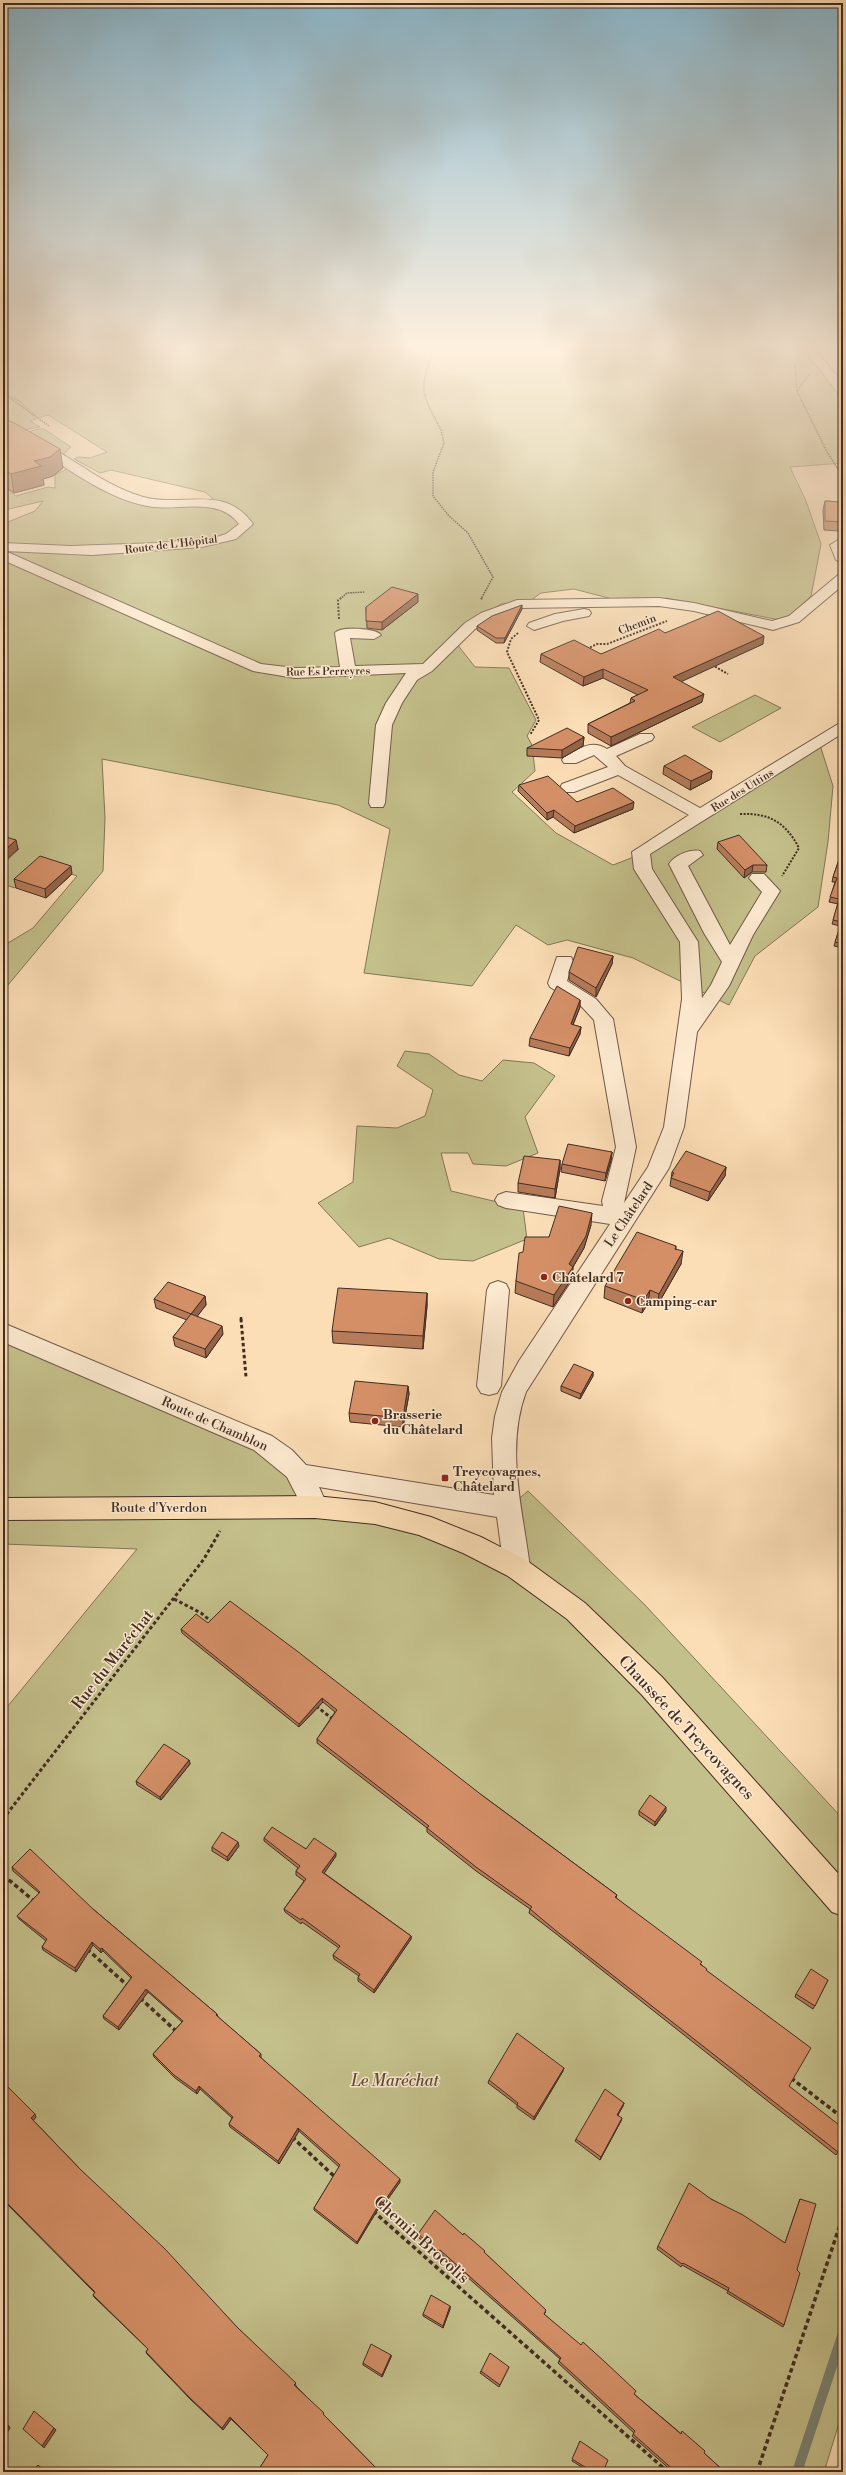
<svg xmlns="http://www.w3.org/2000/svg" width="846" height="2475" viewBox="0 0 846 2475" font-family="'Libre Bodoni',serif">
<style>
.green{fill:#c4c08b;stroke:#837657}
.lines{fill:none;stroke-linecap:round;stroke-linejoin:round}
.stream{stroke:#7a8373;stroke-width:10}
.minor-casing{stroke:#705948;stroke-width:2}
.major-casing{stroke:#422d23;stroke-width:2}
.path-far4{stroke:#422d23;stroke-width:1.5;stroke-dasharray:1.5 1;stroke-linecap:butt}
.path-far3{stroke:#422d23;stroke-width:2;stroke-dasharray:2 1.5;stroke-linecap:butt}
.path-far2{stroke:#422d23;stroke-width:2.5;stroke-dasharray:3 2;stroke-linecap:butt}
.path-far1{stroke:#422d23;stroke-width:3;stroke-dasharray:3.5 2.5;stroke-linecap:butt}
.path{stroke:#422d23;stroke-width:3.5;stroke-dasharray:4.5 3;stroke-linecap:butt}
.minor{fill:#fdead0;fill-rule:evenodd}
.major{fill:#fcdeb6;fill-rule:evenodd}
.wall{fill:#b67b59;stroke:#422d23}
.shaded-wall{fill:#946448;stroke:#422d23}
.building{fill:#d48f67;stroke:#422d23}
.poi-dot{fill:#8f2418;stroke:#fdead0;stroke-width:1.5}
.labels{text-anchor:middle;stroke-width:3;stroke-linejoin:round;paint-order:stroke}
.far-street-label{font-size:11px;fill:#422d23;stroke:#fdead0}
.street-label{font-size:13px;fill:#422d23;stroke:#fdead0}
.poi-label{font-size:13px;font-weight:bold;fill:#422d23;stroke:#fdead0;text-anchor:start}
.near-street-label{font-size:16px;fill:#422d23;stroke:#fdead0}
.near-park-label{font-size:16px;font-style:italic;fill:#5c4a38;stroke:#fdead0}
</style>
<rect width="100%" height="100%" fill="#fcdeb6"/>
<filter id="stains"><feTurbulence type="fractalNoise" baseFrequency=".005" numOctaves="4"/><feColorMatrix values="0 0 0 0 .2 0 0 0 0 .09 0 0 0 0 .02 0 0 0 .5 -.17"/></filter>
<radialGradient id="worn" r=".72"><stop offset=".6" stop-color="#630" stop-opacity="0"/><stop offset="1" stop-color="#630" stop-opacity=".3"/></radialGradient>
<g class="green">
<polygon points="3,347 806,347 843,392 843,463 790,467 806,501 821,544 811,596 790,616 780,620 666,598 660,601 612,599 574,589 541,593 530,601 501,604 476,619 453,639 475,667 509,668 536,720 527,736 532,745 535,771 512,792 556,833 613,865 647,852 820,745 833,786 828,842 818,907 755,956 729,1005 633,958 567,940 548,945 516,925 472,986 364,973 390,829 338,805 102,759 105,818 103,871 3,991 3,946 33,928 77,876 42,864 15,888 3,884 3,864 19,849 3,844 3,524 35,511 43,501 9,509 3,507 3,486 16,496 48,487 55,488 55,475 67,469 69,463 141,502 219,504 205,492 111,470 100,473 74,459 78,457 90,458 107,452 48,415 38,418 20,401 3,392"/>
<polygon points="3,394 19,401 36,419 30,421 40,427 3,433"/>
<polygon points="39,429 44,429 71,447 61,456 28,432"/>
<polygon points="755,695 781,708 720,742 692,727"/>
<polygon points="405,1051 429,1054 459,1075 482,1081 503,1060 534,1063 555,1076 525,1117 538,1153 506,1166 473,1164 468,1153 441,1153 451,1191 523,1208 527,1239 473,1261 439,1259 389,1238 359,1247 318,1203 353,1182 357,1126 397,1128 425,1116 433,1090 397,1066"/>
<polygon points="3,1332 263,1443 315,1507 375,1513 517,1568 508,1508 528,1491 645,1605 843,1819 843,2410 824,2472 3,2472 3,1712 137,1549 3,1544"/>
</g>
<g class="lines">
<polyline class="stream" points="797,2472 843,2333"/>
<defs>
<g id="minor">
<polygon points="802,347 813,347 843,383 843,395 839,394"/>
<path d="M35,439C46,442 57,451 67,457C91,472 115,489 143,497C183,508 224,483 253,524L236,539L202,547L92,555L5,551L261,664L295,668L340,667L335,633C339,626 377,628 381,635L374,639L350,638L355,666L423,664L465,623L481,613L517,600L659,598L694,603L772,621L789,616L838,575L843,574V585L799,622L773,630L694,611L659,606L519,608L491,619L475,629L432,671L417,680L402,703L392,725L385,803L383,807H371L369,803L376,725L386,703L406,673L295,678L253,671L3,560V543L70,546L159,543L217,537L226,534L239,524C219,497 182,510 153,507C108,501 69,468 31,446L29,443L31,440Z"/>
<polygon points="843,537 843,564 836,560 830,545"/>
<polygon points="584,609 589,610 591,613 589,616 563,621 534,630 527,626 529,623 555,614"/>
<path d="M843,721V733L650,854L652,869L698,942L702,998L711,985L722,962L704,933L669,864C675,855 690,849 700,851L703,855L688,866L730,945L762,892L749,878L752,874H764L780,891L753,935L729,986L697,1032L684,1127L669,1168L526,1392C505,1449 523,1510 530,1568L526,1576L517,1579L508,1576L504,1568L497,1517L319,1487L328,1507L324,1514L315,1518L306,1514L287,1477L254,1450L3,1342V1323L272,1436L292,1450L306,1465L494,1495L492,1438L495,1416L502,1392L519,1361L610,1224L506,1208L498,1205L495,1200L498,1195L506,1192L603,1206L602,1201L616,1147L594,1020L582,1007L550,987L548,983L557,957H571L573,961L567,981L596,999L613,1019L636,1147L624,1203L648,1167L664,1127L682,999L680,942L634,869L632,852L689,815L618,775L574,792H562L560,788L562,784L608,767L594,755L576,763H564L562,760L564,757C579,749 591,739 607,749L640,734H652L654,737L652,740L616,756L625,766L700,808Z"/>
<polygon points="498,1281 506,1284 509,1290 501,1386 497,1393 489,1395 481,1393 477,1386 487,1290 490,1284"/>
</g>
<polygon id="major" points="315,1496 375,1502 431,1517 481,1537 526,1560 585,1603 662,1677 843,1879 843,1916 832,1912 642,1695 567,1619 508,1576 463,1553 419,1535 375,1524 315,1518 3,1520 3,1498"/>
</defs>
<use href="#minor" class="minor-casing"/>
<use href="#major" class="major-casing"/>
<g class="path-far4">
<polyline points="433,347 424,381 424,392 428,405 441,430 444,443 433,472 433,496 449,516 468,533 493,577 481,599"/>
<polyline points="795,364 797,391"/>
<polyline points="809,375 797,391 827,452 843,477"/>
<polyline points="3,393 49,426"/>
<polyline points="340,599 347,593 365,592"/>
</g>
<g class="path-far3">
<polyline points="481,599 482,598"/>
<polyline points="339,619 338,600 341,598"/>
<polyline points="518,633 511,639 507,652 539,720 530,735"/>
<polyline points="587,649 597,644 607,644 667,621"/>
<polyline points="712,665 728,674"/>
<path d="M740,814C770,813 785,822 799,848L782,876"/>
</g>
<polyline class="path-far2" points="241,1317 241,1320"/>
<g class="path-far1">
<polyline points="241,1319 246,1377"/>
<polyline points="174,1599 201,1613 212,1622"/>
<polyline points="316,1706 334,1720"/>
<polyline points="3,1819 204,1559 220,1531"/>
</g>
<g class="path">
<polyline points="3,1875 34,1901"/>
<polyline points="87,1949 128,1986"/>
<polyline points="140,1998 176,2031"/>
<polyline points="791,2078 843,2118"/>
<polyline points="292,2137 335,2177"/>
<polyline points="373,2211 668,2472"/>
<polyline points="757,2472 843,2216"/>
</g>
<use href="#minor" class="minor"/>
<use href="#major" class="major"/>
</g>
<g class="wall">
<polygon points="3,418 63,468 53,476 43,479 44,485 14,493 3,485"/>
<polygon points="825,501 843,502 843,536 841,537 839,531 824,530 823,510"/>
<polygon points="418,602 382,630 367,628 366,607"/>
<polygon points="522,609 504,643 496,643 477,630 477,626"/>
<polygon points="665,633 763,644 681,681 702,702 611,746 588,733 588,724 630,703 631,698 638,695 603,678 583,686 540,662 541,654 601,654"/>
<polygon points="584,737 583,746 562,758 527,756 527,748"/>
<polygon points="664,766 712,771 711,779 690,790 663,774"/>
<polygon points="519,785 577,802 633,809 574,833 553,817 547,820 518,791"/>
<polygon points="718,842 767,865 766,872 752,872 744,878 717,849"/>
<polygon points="843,848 843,948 834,946 840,926 832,924 838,904 829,902 835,882 832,882 833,877"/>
<polygon points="72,874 46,898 16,888 14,879"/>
<polygon points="613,956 612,964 596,997 569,980 569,972"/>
<polygon points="580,1000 580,1007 573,1025 581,1027 580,1034 569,1056 529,1046 530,1038"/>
<polygon points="612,1152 611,1161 605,1181 561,1172 562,1164"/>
<polygon points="560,1160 560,1169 555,1198 518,1192 518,1183"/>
<polygon points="726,1167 725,1176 708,1201 670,1186 672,1172"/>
<polygon points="591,1225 584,1248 573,1267 572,1278 553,1307 515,1293 516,1281 523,1252 549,1237"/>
<polygon points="676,1246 676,1249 681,1264 657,1306 648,1303 642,1313 604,1298 605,1286"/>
<polygon points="427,1293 427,1306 423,1349 333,1343 332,1331"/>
<polygon points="205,1296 206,1305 197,1316 223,1334 206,1358 175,1346 173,1337 187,1320 156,1308 154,1299"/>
<polygon points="593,1372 593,1376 580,1399 561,1391 561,1386"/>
<polygon points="408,1386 409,1394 403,1427 350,1422 349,1413"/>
<polygon points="208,1623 483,1796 617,1895 616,1898 701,1964 706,1970 789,2086 843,2143 836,2155 555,1933 529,1913 530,1909 476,1871 427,1832 427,1828 317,1743 317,1739 335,1712 323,1702 299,1727 182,1633 181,1629"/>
<polygon points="189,1760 190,1764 161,1800 137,1785 136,1781"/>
<polygon points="639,1811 666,1811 655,1826 639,1815"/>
<polygon points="264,1838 336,1856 324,1873 411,1936 411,1939 374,1993 358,1981 358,1978 359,1976 334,1959 333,1955 339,1948 302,1922 301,1924 285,1912 284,1909 304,1881 296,1875 296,1871 298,1868 264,1841"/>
<polygon points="239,1846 228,1861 212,1851 212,1847"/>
<polygon points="12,1867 93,1909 217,2014 218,2017 261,2054 261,2058 400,2182 383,2206 381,2204 357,2244 314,2210 314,2208 339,2167 299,2131 279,2164 230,2127 229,2124 232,2118 200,2089 197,2094 175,2078 154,2057 153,2054 182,2022 148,1992 119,2030 104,2019 103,2016 131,1978 103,1951 101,1953 93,1945 76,1972 43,1950 42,1947 46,1941 19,1919 17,1916 39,1893 13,1871"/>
<polygon points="828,1980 813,2009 795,1997 796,1994"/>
<polygon points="563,2071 534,2120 517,2108 517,2105 488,2083 489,2080"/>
<polygon points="3,2082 36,2117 33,2120 80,2169 237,2327 296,2385 296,2386 324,2415 380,2472 261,2472 259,2469 268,2455 231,2419 223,2430 191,2400 147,2354 146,2352 148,2349 94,2297 93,2295 95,2293 3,2200"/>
<polygon points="624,2103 623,2106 618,2115 621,2121 600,2160 575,2141 576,2139"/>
<polygon points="711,2199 785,2243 799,2202 800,2199 797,2270 784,2325 783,2327 727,2293 728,2291 682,2265 681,2267 657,2249 658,2246"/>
<polygon points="418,2234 463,2235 485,2253 546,2312 544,2314 634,2394 704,2453 725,2472 673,2472 632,2436 634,2433 558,2363 560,2359 440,2253 439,2255 418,2237"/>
<polygon points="450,2306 450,2309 443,2328 423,2316 423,2314"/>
<polygon points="391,2355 391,2357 382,2377 363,2365 363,2363"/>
<polygon points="509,2367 499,2387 480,2373 481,2371"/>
<polygon points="580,2441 603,2472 590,2472 572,2461"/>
</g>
<g class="shaded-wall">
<polygon points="60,449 63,468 53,476 43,479 44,485 14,493 11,474 34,461"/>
<polygon points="842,527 843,527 843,536 841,537"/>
<polygon points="418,594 418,602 382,630 382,622"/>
<polygon points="522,605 522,609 504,643 505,638"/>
<polygon points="764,636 763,644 672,686 673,677"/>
<polygon points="603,669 603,678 583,686 584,677"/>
<polygon points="704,694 702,702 611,746 611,737"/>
<polygon points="584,737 583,746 562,758 562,750"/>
<polygon points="712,771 711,779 690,790 691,781"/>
<polygon points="634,802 633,809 574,833 575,826"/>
<polygon points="554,810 553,817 547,820 547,813"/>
<polygon points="16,840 18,849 3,863 3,852"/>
<polygon points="753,865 752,872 744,878 745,870"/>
<polygon points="71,866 72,874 46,898 45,889"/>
<polygon points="613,956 612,964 596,997 596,988"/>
<polygon points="580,1000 580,1007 570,1032 571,1024"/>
<polygon points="581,1027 580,1034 569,1056 570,1048"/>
<polygon points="612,1152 611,1161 605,1181 606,1173"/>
<polygon points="560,1160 560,1169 555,1198 555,1189"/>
<polygon points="726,1167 725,1176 708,1201 710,1192"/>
<polygon points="592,1213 591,1225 584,1248 573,1267 572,1278 553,1307 554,1295"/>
<polygon points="683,1251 681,1264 657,1306 659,1294"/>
<polygon points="650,1290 648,1303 642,1313 644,1300"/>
<polygon points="427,1293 427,1306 423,1349 423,1336"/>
<polygon points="205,1296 206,1305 193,1322 191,1314"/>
<polygon points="222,1326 223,1334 206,1358 205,1349"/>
<polygon points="593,1372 593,1376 580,1399 581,1394"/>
<polygon points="408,1386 409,1394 403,1427 403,1418"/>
<polygon points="322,1698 323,1702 299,1727 299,1724"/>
<polygon points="189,1760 190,1764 161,1800 160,1797"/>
<polygon points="666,1807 666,1811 655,1826 655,1822"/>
<polygon points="238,1842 239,1846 228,1861 227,1857"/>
<polygon points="336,1853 336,1856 323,1875 322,1872"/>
<polygon points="411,1936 411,1939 374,1993 374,1990"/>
<polygon points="92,1942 93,1945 76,1972 75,1968"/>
<polygon points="102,1948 103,1951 101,1953 100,1949"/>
<polygon points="146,1989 148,1992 119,2030 118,2027"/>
<polygon points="564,2068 563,2071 534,2120 534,2117"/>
<polygon points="199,2086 200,2089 197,2094 196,2091"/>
<polygon points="624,2103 623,2106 616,2118 617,2115"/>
<polygon points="35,2114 36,2117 33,2121 31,2118"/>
<polygon points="622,2118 621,2121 600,2160 601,2157"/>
<polygon points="298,2128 299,2131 279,2164 278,2161"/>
<polygon points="400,2179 400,2182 383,2206 383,2203"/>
<polygon points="381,2201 381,2204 357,2244 357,2242"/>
<polygon points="450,2306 450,2309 443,2328 443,2326"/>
<polygon points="391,2355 391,2357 382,2377 382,2375"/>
<polygon points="230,2417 231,2419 223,2430 222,2428"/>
<polygon points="9,2426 10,2428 3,2439 3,2434"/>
<polygon points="54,2428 56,2430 44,2448 42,2446"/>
</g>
<g class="building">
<polygon points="3,418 18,425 60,449 50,457 34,461 41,466 11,474 3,468"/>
<polygon points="825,501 843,502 843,527 842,527 840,522 825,521"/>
<polygon points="392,587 418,594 382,622 366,621 366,607"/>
<polygon points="522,605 505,638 496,638 477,626 492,616"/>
<polygon points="718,611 764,636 673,677 704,694 611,737 588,724 635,701 631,698 648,690 603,669 584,677 541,654 574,640 601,654 659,629 665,633"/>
<polygon points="567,728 584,737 562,750 527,748"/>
<polygon points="685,755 712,771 691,781 664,766"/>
<polygon points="548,776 577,802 613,788 634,802 575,826 554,810 547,813 519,785"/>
<polygon points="739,835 767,865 753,865 745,870 718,842"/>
<polygon points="3,836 16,840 3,852"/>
<polygon points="843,848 843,944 835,942 842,922 833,920 839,899 830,897 837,878 833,877"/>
<polygon points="40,856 71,866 45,889 14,879"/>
<polygon points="578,947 613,956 596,988 569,972"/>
<polygon points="557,986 580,1000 571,1024 581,1027 570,1048 530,1038"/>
<polygon points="568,1144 612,1152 606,1173 562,1164"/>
<polygon points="686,1151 726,1167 710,1192 671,1178 674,1173 672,1172"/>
<polygon points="524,1156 560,1160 555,1189 518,1183"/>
<polygon points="559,1206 592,1213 586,1236 569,1264 573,1267 554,1295 516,1281 519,1253 523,1252 525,1237 549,1237"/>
<polygon points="637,1232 676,1246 675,1249 683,1251 659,1294 650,1290 644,1300 605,1286"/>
<polygon points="168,1282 205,1296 191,1314 154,1299"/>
<polygon points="338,1288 427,1293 423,1336 332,1331"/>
<polygon points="191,1314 222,1326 205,1349 173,1337"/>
<polygon points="574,1364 593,1372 581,1394 561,1386"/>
<polygon points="355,1381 408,1386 403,1418 349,1413"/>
<polygon points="230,1601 297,1651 483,1796 617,1895 615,1897 702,1962 700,1964 707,1969 706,1970 811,2048 789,2086 843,2128 843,2143 838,2152 555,1930 530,1909 532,1907 476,1867 427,1828 429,1826 317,1739 337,1710 322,1698 299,1724 181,1629 196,1614 208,1623"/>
<polygon points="164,1744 189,1760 160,1797 136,1781"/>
<polygon points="650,1795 666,1807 655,1822 639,1811"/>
<polygon points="272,1827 306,1849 314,1838 336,1853 322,1872 411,1936 374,1990 358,1978 360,1974 333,1955 340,1946 302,1918 301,1920 284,1909 306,1879 296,1871 300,1866 264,1838"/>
<polygon points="222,1832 238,1842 227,1857 212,1847"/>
<polygon points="30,1849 93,1909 217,2014 216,2015 261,2054 259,2056 400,2179 383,2203 381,2201 357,2242 314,2208 340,2165 298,2128 278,2161 229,2124 233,2117 199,2086 196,2091 174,2075 153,2054 183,2021 146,1989 118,2027 103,2016 132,1977 102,1948 100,1949 92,1942 75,1968 42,1947 47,1939 17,1916 40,1892 12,1867"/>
<polygon points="811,1969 828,1980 815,2006 796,1994"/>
<polygon points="517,2033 564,2068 534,2117 517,2105 518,2103 489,2080"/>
<polygon points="3,2082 35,2114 31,2118 80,2169 165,2249 237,2327 296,2383 294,2385 324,2413 323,2414 380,2472 262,2472 259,2469 268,2455 230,2417 222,2428 190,2398 146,2352 148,2349 93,2295 95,2292 3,2199"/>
<polygon points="605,2089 624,2103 617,2115 622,2118 601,2157 576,2139"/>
<polygon points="689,2183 711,2199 743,2215 785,2243 800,2199 816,2204 797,2270 800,2273 784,2325 728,2291 729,2288 683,2263 682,2264 658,2246"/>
<polygon points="435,2210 463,2235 464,2233 485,2251 484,2252 546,2310 544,2314 581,2345 583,2342 605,2362 636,2391 634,2394 681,2434 682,2431 705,2451 704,2453 725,2472 676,2472 633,2434 635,2431 559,2361 561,2358 440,2250 439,2252 418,2234"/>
<polygon points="431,2295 450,2306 443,2326 423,2314"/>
<polygon points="371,2344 391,2355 382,2375 363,2363"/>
<polygon points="490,2353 509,2367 500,2385 481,2371"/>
<polygon points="34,2411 54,2428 42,2446 23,2429"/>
<polygon points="3,2421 9,2426 3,2434"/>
<polygon points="580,2441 608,2460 603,2472 593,2472 572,2459"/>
<polygon points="38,2465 46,2472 33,2472"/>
</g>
<linearGradient id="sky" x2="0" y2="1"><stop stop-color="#8bb8ce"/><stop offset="0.5" stop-color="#fef0de"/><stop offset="1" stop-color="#fef0de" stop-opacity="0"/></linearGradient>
<rect width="846" height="693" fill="url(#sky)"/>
<g class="poi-dot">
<circle cx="544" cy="1277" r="4"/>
<circle cx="628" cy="1301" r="4"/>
<circle cx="375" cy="1421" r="4"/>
<rect x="441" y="1474" width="8" height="8" rx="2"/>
</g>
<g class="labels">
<g class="far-street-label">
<text transform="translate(171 544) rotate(-7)" y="4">Route de L'Hôpital</text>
<text transform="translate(637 624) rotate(-21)" y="4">Chemin</text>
<text transform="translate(328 671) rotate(-1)" y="4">Rue Es Perreyres</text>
<text transform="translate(742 790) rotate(-32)" y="4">Rue des Uttins</text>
</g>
<g class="street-label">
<text transform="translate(628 1214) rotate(-56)" y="5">Le Châtelard</text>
<text transform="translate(215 1423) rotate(24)" y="5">Route de Chamblon</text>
<text x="159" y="1512">Route d'Yverdon</text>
</g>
<g class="poi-label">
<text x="552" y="1282">Châtelard 7</text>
<text x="636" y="1306">Camping-car</text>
<text x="383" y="1419">Brasserie<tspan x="383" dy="15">du Châtelard</tspan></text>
<text x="453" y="1476">Treycovagnes,<tspan x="453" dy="15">Châtelard</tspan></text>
</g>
<g class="near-street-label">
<text transform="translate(112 1659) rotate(-52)" y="6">Rue du Maréchat</text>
<text transform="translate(687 1727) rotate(47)" y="6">Chaussée de Treycovagnes</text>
<text transform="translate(422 2239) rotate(42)" y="6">Chemin Brocolis</text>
</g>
<g class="near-park-label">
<text x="395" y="2086">Le Maréchat</text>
</g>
</g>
<rect width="846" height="2475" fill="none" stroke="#fcdeb6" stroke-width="16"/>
<rect x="4" y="4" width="838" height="2467" fill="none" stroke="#422d23" stroke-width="2"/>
<rect x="8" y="8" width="830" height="2459" fill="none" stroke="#422d23"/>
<rect width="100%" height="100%" filter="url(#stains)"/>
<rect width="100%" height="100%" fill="url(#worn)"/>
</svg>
